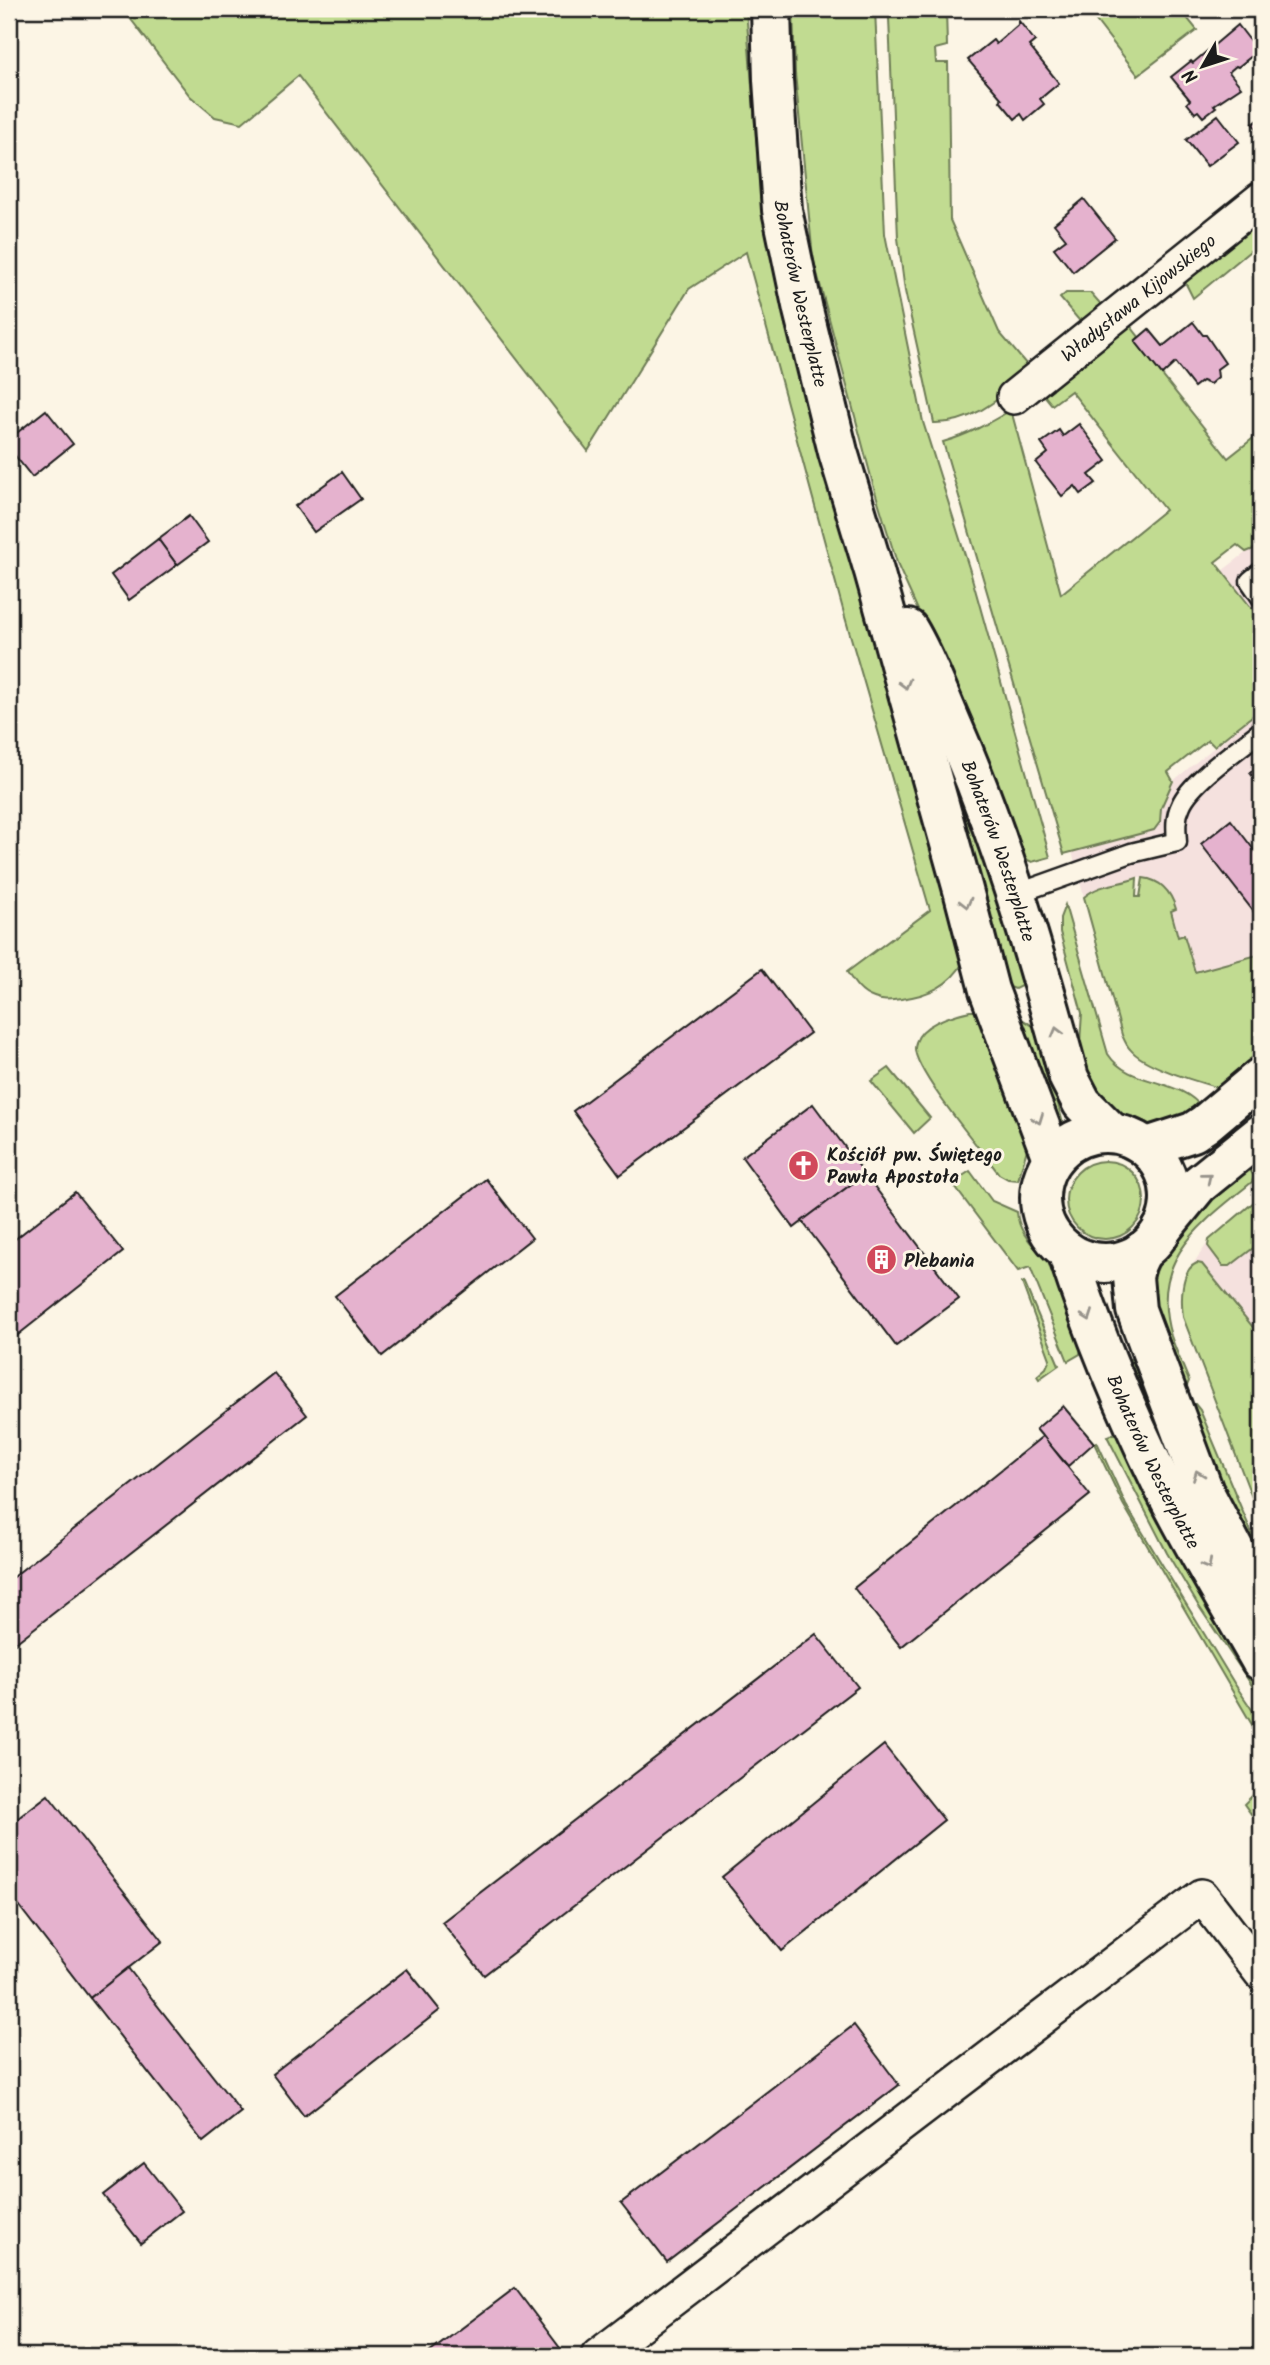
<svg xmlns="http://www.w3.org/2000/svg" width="1270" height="2365" viewBox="0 0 1270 2365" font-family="Kalam,sans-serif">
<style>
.built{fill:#f5e1de}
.green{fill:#c1db91;stroke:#6e7c56;stroke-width:2}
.building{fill:#e5b2ce;stroke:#1c1c1c;stroke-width:2}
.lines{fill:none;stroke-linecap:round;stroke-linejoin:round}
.service-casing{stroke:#1c1c1c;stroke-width:23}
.minor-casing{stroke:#1c1c1c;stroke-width:38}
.tertiary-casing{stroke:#1c1c1c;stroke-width:44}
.secondary-casing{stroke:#1c1c1c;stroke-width:44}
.service{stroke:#fcf5e5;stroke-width:18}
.minor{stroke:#fcf5e5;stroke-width:33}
.tertiary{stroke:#fcf5e5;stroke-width:38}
.secondary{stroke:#fcf5e5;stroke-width:38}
.oneway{stroke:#97938b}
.labels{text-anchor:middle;stroke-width:6;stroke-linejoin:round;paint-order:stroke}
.street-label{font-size:19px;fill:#1c1c1c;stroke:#fcf5e5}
.poi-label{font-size:19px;font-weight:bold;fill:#1c1c1c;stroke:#fcf5e5;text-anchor:start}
</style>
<rect width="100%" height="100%" fill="#fcf5e5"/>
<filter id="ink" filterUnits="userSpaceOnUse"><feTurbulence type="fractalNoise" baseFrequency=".0143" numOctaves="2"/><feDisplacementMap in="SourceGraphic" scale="14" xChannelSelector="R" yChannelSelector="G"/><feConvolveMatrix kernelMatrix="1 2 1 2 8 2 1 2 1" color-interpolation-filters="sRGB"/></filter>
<g filter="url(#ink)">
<g class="built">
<polygon points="1261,541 1261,620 1222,571"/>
<polygon points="1261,709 1261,954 1194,973 1184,936 1179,937 1171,910 1147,878 1137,878 1092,891 1084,897 1072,852 1151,831 1160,822 1161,808 1173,781"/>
<polygon points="1261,1196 1261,1337 1202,1264 1193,1264 1213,1235"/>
</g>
<g class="green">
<path d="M123,9H746L756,137L768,236L964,961C950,986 929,995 901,999C892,1000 883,1002 874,998C861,994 854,983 847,972L930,910L845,617L746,252L689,289L588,451L298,76L242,123L215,117L190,96Z"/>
<polygon points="793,9 875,9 885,234 923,422 970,571 1050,857 1032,862 1021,857 981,750 898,566 874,488 813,258 795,73"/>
<path d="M892,9H946L947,46L935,49L936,63H948L950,220L999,332L1033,372C1003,395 974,424 934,423L905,291L898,238L889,18Z"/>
<polygon points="1087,9 1180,9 1197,30 1138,75"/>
<polygon points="1261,218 1261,242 1193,298 1184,280"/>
<polygon points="1066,293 1091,293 1106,310 1084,326 1060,298"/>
<path d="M1126,320L1139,337L1135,341L1228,458L1261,432V546L1246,552L1237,545L1215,562L1261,620V709L1214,746L1208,740L1168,772L1173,781L1161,808L1160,822L1154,830L1064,854L943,442C968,435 989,423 1011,410L1061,594L1165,510L1071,391L1052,405L1039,389Z"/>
<polygon points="944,744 1025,979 1021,986 1015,989 1007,986 939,762"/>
<path d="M1137,878L1136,897H1140L1143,878C1161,880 1171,892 1176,909L1171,911L1178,937L1184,935L1195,972L1261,954V1059L1222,1089C1199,1082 1144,1067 1130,1049C1126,1045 1124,1039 1122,1035L1084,897C1100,883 1119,885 1137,878Z"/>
<path d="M1065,905L1108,1054C1129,1087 1180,1077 1202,1108L1170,1125L1145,1127L1122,1118L1091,1089L1079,1057L1082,1013L1060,932V918Z"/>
<path d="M970,1011H977L1028,1146L1018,1180L1008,1179L999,1174C982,1151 914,1071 915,1048C916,1025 952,1015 970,1011Z"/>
<polygon points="1014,1014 1036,1028 1043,1042 1063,1124 1057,1117"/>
<polygon points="889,1068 930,1118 914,1133 871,1081"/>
<circle cx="1105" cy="1200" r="39"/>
<path d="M1248,1167L1254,1176L1252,1182C1201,1224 1148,1259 1171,1336C1176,1351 1183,1366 1189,1381L1186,1388L1153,1320L1152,1282L1158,1267L1195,1211Z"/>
<path d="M970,1171L992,1201L1017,1212C1019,1237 1037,1247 1051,1266C1061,1279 1075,1324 1082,1342L1080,1354L1068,1361L1030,1267L1018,1271L952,1183Z"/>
<polygon points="1261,1196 1261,1242 1230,1266 1223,1266 1208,1246 1209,1240"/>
<path d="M1197,1263L1202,1264L1261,1337V1521L1183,1317C1181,1301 1180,1270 1197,1263Z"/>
<polygon points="1024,1282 1059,1365 1039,1379 1037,1376 1046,1368 1050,1359 1022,1283"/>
<polygon points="1133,1358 1149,1401 1142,1404 1121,1362"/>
<polygon points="1195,1404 1200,1410 1261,1555 1261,1567 1239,1523 1187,1406"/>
<path d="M1116,1433C1159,1522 1205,1607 1261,1688V1699L1198,1605L1167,1553L1107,1436Z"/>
<polygon points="1097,1442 1126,1505 1234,1683 1261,1723 1261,1740 1123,1504 1094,1443"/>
<polygon points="1261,1783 1261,1817 1256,1821 1244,1804 1256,1792"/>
</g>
<g class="building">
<polygon points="1019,21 1035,41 1029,46 1059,83 1040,99 1044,104 1025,120 1021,114 1015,119 1000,101 1002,99 968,60 993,40 996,44 1019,24"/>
<polygon points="1238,25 1258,51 1238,67 1236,66 1229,72 1241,87 1214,105 1216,107 1203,117 1198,111 1195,113 1187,103 1190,100 1171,77 1191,61 1193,63"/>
<polygon points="1218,115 1239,142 1207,166 1186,140"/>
<polygon points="1261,118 1261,134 1253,124"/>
<polygon points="1084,199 1115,238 1073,272 1054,248 1066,239 1054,224"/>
<polygon points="1193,322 1203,335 1206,335 1225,363 1217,369 1218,377 1210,384 1202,381 1194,387 1175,363 1162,375 1135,341 1149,329 1163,346"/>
<polygon points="46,410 73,444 32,477 9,448 9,439"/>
<polygon points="1079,424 1107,461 1089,475 1096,483 1081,494 1075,486 1062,496 1036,463 1048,453 1041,443 1059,430 1063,436"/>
<polygon points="342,472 361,499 314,532 295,506"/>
<polygon points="189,516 208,542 177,565 158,539"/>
<polygon points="158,539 177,565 129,600 111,575"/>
<polygon points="1261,764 1261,786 1250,773"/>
<polygon points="1231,820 1261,859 1261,921 1201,844"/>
<polygon points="762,969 810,1033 620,1175 573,1111"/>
<polygon points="813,1104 865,1174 794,1228 742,1157"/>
<polygon points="865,1174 959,1299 896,1346 802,1221"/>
<polygon points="486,1179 532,1238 382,1356 335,1296"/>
<polygon points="75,1192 123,1252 9,1342 9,1244"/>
<polygon points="274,1373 307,1415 9,1648 9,1580"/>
<polygon points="1063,1406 1094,1443 1068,1466 1036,1429"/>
<polygon points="1043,1436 1090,1495 901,1647 854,1588"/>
<polygon points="816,1634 858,1687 484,1975 442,1922"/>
<polygon points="884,1745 944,1820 782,1951 722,1877"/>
<polygon points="48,1795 163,1941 90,1998 9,1893 9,1825"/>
<polygon points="128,1968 241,2112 203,2142 90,1998"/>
<polygon points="407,1969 440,2010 304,2116 272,2074"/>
<polygon points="854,2025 899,2085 667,2262 621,2203"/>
<polygon points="144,2163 182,2211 141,2243 103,2195"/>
<polygon points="515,2288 560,2348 548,2356 425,2356"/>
</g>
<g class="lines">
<defs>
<g id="service">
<polyline points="1261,572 1250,581 1261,597"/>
<path d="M1016,894L1131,853L1177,842C1176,829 1175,817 1181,805C1191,781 1240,748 1261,731"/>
</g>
<g id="minor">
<path id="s1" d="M1014,397L1261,199"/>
<polyline points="598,2356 1202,1896 1261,1973"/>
</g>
<g id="tertiary">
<polyline points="1147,1147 1193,1132 1205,1124 1261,1077"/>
<polyline points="1162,1229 1198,1185 1261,1134"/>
</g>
<g id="secondary">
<path id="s2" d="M771,9L773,80L782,210L803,310L838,452L874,571L963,890L989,990L1052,1158"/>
<path id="s3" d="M908,629C925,657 937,690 950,720C1001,836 1036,956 1069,1078L1082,1103L1111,1132"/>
<circle cx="1105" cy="1198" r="65"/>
<path id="s4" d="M1067,1251C1093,1332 1125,1408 1162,1484C1192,1544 1228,1603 1261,1661"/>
<polyline points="1142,1251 1136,1264 1133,1277 1136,1310 1204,1492 1261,1601"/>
</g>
</defs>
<use href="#service" class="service-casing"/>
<use href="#minor" class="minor-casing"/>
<use href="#tertiary" class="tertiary-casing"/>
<use href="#secondary" class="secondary-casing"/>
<use href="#service" class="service"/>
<use href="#minor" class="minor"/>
<use href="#tertiary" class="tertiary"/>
<use href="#secondary" class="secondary"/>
</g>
<defs><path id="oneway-chevron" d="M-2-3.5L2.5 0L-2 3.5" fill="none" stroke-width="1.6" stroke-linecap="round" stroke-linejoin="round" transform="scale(1.75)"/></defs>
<g class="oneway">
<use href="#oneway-chevron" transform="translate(905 684) rotate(75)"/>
<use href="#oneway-chevron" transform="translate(966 903) rotate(76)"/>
<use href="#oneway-chevron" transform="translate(1057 1032) rotate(-105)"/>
<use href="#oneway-chevron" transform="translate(1038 1119) rotate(69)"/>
<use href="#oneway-chevron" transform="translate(1207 1177) rotate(-39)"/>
<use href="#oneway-chevron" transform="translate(1088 1316) rotate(70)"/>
<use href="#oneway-chevron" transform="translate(1198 1475) rotate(-111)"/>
<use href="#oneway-chevron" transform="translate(1207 1565) rotate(61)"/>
</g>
</g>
<defs>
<symbol id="church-disc" viewBox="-11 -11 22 22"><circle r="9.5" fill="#d1495b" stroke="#fcf5e5"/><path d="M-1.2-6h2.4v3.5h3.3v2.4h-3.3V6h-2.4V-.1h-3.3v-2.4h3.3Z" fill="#fff"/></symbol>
<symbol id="building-disc" viewBox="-11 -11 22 22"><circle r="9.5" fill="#d1495b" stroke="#fcf5e5"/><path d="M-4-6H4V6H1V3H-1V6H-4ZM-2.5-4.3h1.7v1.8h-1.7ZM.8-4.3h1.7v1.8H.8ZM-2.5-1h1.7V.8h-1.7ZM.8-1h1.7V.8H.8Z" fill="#fff"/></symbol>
</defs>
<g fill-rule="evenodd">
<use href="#church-disc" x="786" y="1148" width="35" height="35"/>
<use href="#building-disc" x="864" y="1242" width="35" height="35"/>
</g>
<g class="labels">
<g class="street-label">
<text dy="7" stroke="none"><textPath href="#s2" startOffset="287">Bohaterów Westerplatte</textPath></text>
<text dy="7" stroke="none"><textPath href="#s1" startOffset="159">Władysława Kijowskiego</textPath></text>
<text dy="7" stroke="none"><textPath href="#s3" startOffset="240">Bohaterów Westerplatte</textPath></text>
<text dy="7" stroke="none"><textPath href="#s4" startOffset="228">Bohaterów Westerplatte</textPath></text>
</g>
<g class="poi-label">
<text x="827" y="1161">Kościół pw. Świętego<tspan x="827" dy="22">Pawła Apostoła</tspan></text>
<text x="904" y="1267">Plebania</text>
</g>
</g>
<rect width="1270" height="2365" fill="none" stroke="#fcf5e5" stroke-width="35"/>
<rect x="18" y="18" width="1235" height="2330" fill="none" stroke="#1c1c1c" stroke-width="2.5" filter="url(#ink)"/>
<g transform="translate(1203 66) rotate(231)" stroke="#fcf5e5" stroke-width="5" paint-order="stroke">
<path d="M0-5L12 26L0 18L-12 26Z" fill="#1c1c1c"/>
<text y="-10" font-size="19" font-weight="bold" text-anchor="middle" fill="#1c1c1c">N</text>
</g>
</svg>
